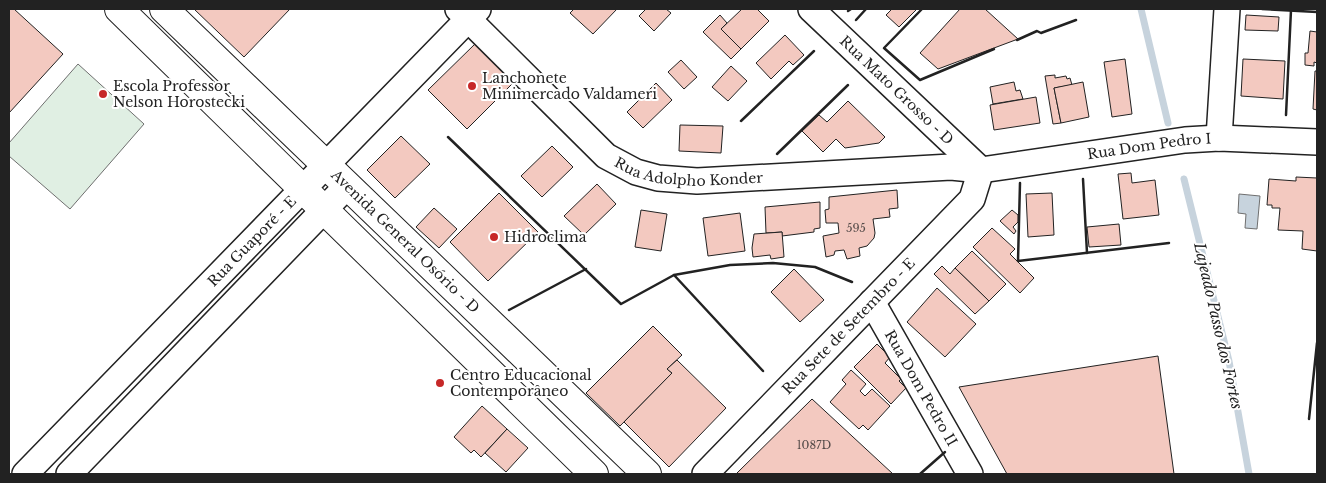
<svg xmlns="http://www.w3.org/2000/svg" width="1326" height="483" viewBox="0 0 1326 483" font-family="'Libre Baskerville',serif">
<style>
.green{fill:#e0efe3;stroke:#6f6f6f}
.water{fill:#c7d3dd;stroke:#6f6f6f}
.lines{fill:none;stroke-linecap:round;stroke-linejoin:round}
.stream{stroke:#c7d3dd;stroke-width:7}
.building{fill:#f3c9c0;stroke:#222}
.minor-casing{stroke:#222;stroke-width:28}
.major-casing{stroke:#222;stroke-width:30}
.minor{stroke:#fff;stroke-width:25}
.major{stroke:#fff;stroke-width:28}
.wall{stroke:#222;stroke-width:2.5}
.poi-dot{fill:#c62828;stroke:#fff;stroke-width:2}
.labels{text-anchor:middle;stroke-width:4;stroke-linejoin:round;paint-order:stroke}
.number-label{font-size:11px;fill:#564c4a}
.poi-label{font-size:14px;fill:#222;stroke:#fff;text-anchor:start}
.street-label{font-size:14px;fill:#222;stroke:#fff}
.water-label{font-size:15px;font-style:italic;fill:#222;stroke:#fff}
</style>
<rect width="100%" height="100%" fill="#fff"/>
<polygon class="green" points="78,64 144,124 70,209 9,156 9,143"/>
<polygon class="water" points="1239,194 1260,196 1257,229 1245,228 1246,214 1238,213"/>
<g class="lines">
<g class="stream">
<polyline points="1141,9 1168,123"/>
<polyline points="1184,179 1229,361 1249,474"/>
</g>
</g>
<g class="building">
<polygon points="9,9 14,9 63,54 9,113"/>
<polygon points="194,9 290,9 244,57"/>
<polygon points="574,9 617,9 593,34 570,13"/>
<polygon points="646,9 666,9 671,13 654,31 639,16"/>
<polygon points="742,9 757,9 769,21 741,49 721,29"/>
<polygon points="892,9 917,9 899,27 886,15"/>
<polygon points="960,9 985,9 1018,39 938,69 920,53"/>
<polygon points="720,15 727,23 721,29 741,49 731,59 703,32"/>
<polygon points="1246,15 1279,17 1278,31 1245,30"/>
<polygon points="1310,31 1317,32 1317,63 1314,62 1314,66 1305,65 1305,53 1308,53"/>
<polygon points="785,35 804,55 793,65 789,61 771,79 756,63"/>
<polygon points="477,42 515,81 467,129 428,90"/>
<polygon points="1125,59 1132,114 1112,117 1104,62"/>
<polygon points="1243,59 1285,61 1283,99 1241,96"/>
<polygon points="681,60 697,77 684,89 668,72"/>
<polygon points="731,66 747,81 728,101 712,87"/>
<polygon points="1315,71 1317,71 1317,110 1313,109"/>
<polygon points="1055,75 1055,78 1066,76 1067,79 1070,78 1072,85 1054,88 1061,123 1053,124 1045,76"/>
<polygon points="1014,82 1016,91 1020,90 1023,99 993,104 990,87"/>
<polygon points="1083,82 1089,117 1061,123 1054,88"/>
<polygon points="656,83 672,100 643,128 627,112"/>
<polygon points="1036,97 1040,123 994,130 990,105"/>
<polygon points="848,101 885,137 879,143 845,148 836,139 823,152 802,131 819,115 827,122"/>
<polygon points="680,125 723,126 721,153 679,151"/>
<polygon points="401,136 430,164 395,198 367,170"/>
<polygon points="552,146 573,167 542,197 521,176"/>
<polygon points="1131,173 1132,183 1155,180 1159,215 1123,219 1118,174"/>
<polygon points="1296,177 1317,178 1317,251 1302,249 1303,231 1278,230 1280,208 1272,208 1272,205 1267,205 1269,179 1296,181"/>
<polygon points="597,184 616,204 584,235 564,216"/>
<polygon points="897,190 898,208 889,209 890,217 873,219 875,233 874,238 867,246 859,248 860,256 847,259 844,250 835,251 834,255 826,257 823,236 839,233 838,223 826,223 825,210 829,209 829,197"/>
<polygon points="499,193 538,232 488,281 450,242"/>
<polygon points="1052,193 1054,235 1028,237 1026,194"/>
<polygon points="820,202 820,228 814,229 814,232 782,236 782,232 766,233 765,207"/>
<polygon points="434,208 457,229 439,248 416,227"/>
<polygon points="641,210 667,214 661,251 635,247"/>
<polygon points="1012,210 1018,215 1018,222 1013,227 1016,231 1014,234 1000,221"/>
<polygon points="740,213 745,251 708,256 703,218"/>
<polygon points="1119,224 1121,245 1089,247 1087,227"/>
<polygon points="992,228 1015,249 1010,254 1034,278 1020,293 973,247"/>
<polygon points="782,232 784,257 771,259 770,255 753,257 752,248 754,234"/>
<polygon points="972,251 1006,284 989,301 955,268"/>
<polygon points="942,266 950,274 955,268 989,301 975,314 934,274"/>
<polygon points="794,269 824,300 800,322 771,292"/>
<polygon points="937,288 976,324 945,357 907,322"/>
<polygon points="653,326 682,355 667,369 672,373 620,426 586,393"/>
<polygon points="877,344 890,357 885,363 901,379 899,381 906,388 891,404 854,367"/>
<polygon points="1158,356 1174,474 1007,474 959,387"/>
<polygon points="677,360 726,408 669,467 624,422 672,373 667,369"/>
<polygon points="851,370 866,384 860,391 865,396 872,389 890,406 868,430 863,425 859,429 830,402 846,384 842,380"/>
<polygon points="812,399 893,474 736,474"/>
<polygon points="482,406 507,429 481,457 474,450 471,453 454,437"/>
<polygon points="507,429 528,448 506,472 485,453"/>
</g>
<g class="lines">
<defs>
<g id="minor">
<path id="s1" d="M458,9L606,156L636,172L658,178L697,181L951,167L981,170L1185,140L1219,138L1317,142"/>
<path id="s2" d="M811,9L981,170"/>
<polyline points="1219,138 1227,9"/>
<path id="s3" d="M872,302L970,474"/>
<path id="s4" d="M25,474L478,9"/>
<polyline points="69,474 347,186"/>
<path id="s5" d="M705,474L972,199L981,170"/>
</g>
<g id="major">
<polyline points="119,9 594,474"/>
<path id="s6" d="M164,9L647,474"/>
</g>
</defs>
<use href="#minor" class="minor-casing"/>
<use href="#major" class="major-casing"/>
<use href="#minor" class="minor"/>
<use href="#major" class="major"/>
<g class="wall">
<polyline points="922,9 884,48 920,80 994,49"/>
<polyline points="1262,9 1317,12"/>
<polyline points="848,11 851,9"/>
<polyline points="856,20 866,9"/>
<polyline points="1017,40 1037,31 1041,33 1076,20"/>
<polyline points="1286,115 1291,10"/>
<polyline points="741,121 814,51"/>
<polyline points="448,137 621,304 674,275 730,265 773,263 815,267 852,282"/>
<polyline points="777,154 848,85"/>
<polyline points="1083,179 1087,253"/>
<polyline points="1020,183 1018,261 1169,243"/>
<polyline points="674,275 763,371"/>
<polyline points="509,310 586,269"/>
<polyline points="1309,419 1317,343"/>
<polyline points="920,474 945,452"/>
</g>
</g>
<g class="poi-dot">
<circle cx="472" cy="86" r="5"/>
<circle cx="103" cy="94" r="5"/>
<circle cx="494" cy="237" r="5"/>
<circle cx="440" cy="383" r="5"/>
</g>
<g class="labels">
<g class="number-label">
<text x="856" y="232">595</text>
<text x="814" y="449">1087D</text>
</g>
<g class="poi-label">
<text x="482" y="83">Lanchonete<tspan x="482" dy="16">Minimercado Valdameri</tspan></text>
<text x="113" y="91">Escola Professor<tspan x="113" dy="16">Nelson Horostecki</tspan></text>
<text x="504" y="242">Hidroclima</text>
<text x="450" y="380">Centro Educacional<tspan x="450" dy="16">Contemporâneo</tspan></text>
</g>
<g class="street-label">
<text dy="5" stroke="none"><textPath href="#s2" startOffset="118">Rua Mato Grosso - D</textPath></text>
<text dy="5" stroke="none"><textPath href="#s1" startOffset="759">Rua Dom Pedro I</textPath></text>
<text dy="5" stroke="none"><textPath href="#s1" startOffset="295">Rua Adolpho Konder</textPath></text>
<text dy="5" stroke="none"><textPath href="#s4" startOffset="325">Rua Guaporé - E</textPath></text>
<text dy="5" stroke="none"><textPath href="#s6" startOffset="335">Avenida General Osório - D</textPath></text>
<text dy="5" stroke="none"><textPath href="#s5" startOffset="206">Rua Sete de Setembro - E</textPath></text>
<text dy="5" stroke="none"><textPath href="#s3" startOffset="99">Rua Dom Pedro II</textPath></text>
</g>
<g class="water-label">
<text transform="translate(1218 326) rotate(77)" y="5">Lajeado Passo dos Fortes</text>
</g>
</g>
<rect width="1326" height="483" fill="none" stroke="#222222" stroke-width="20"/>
</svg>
